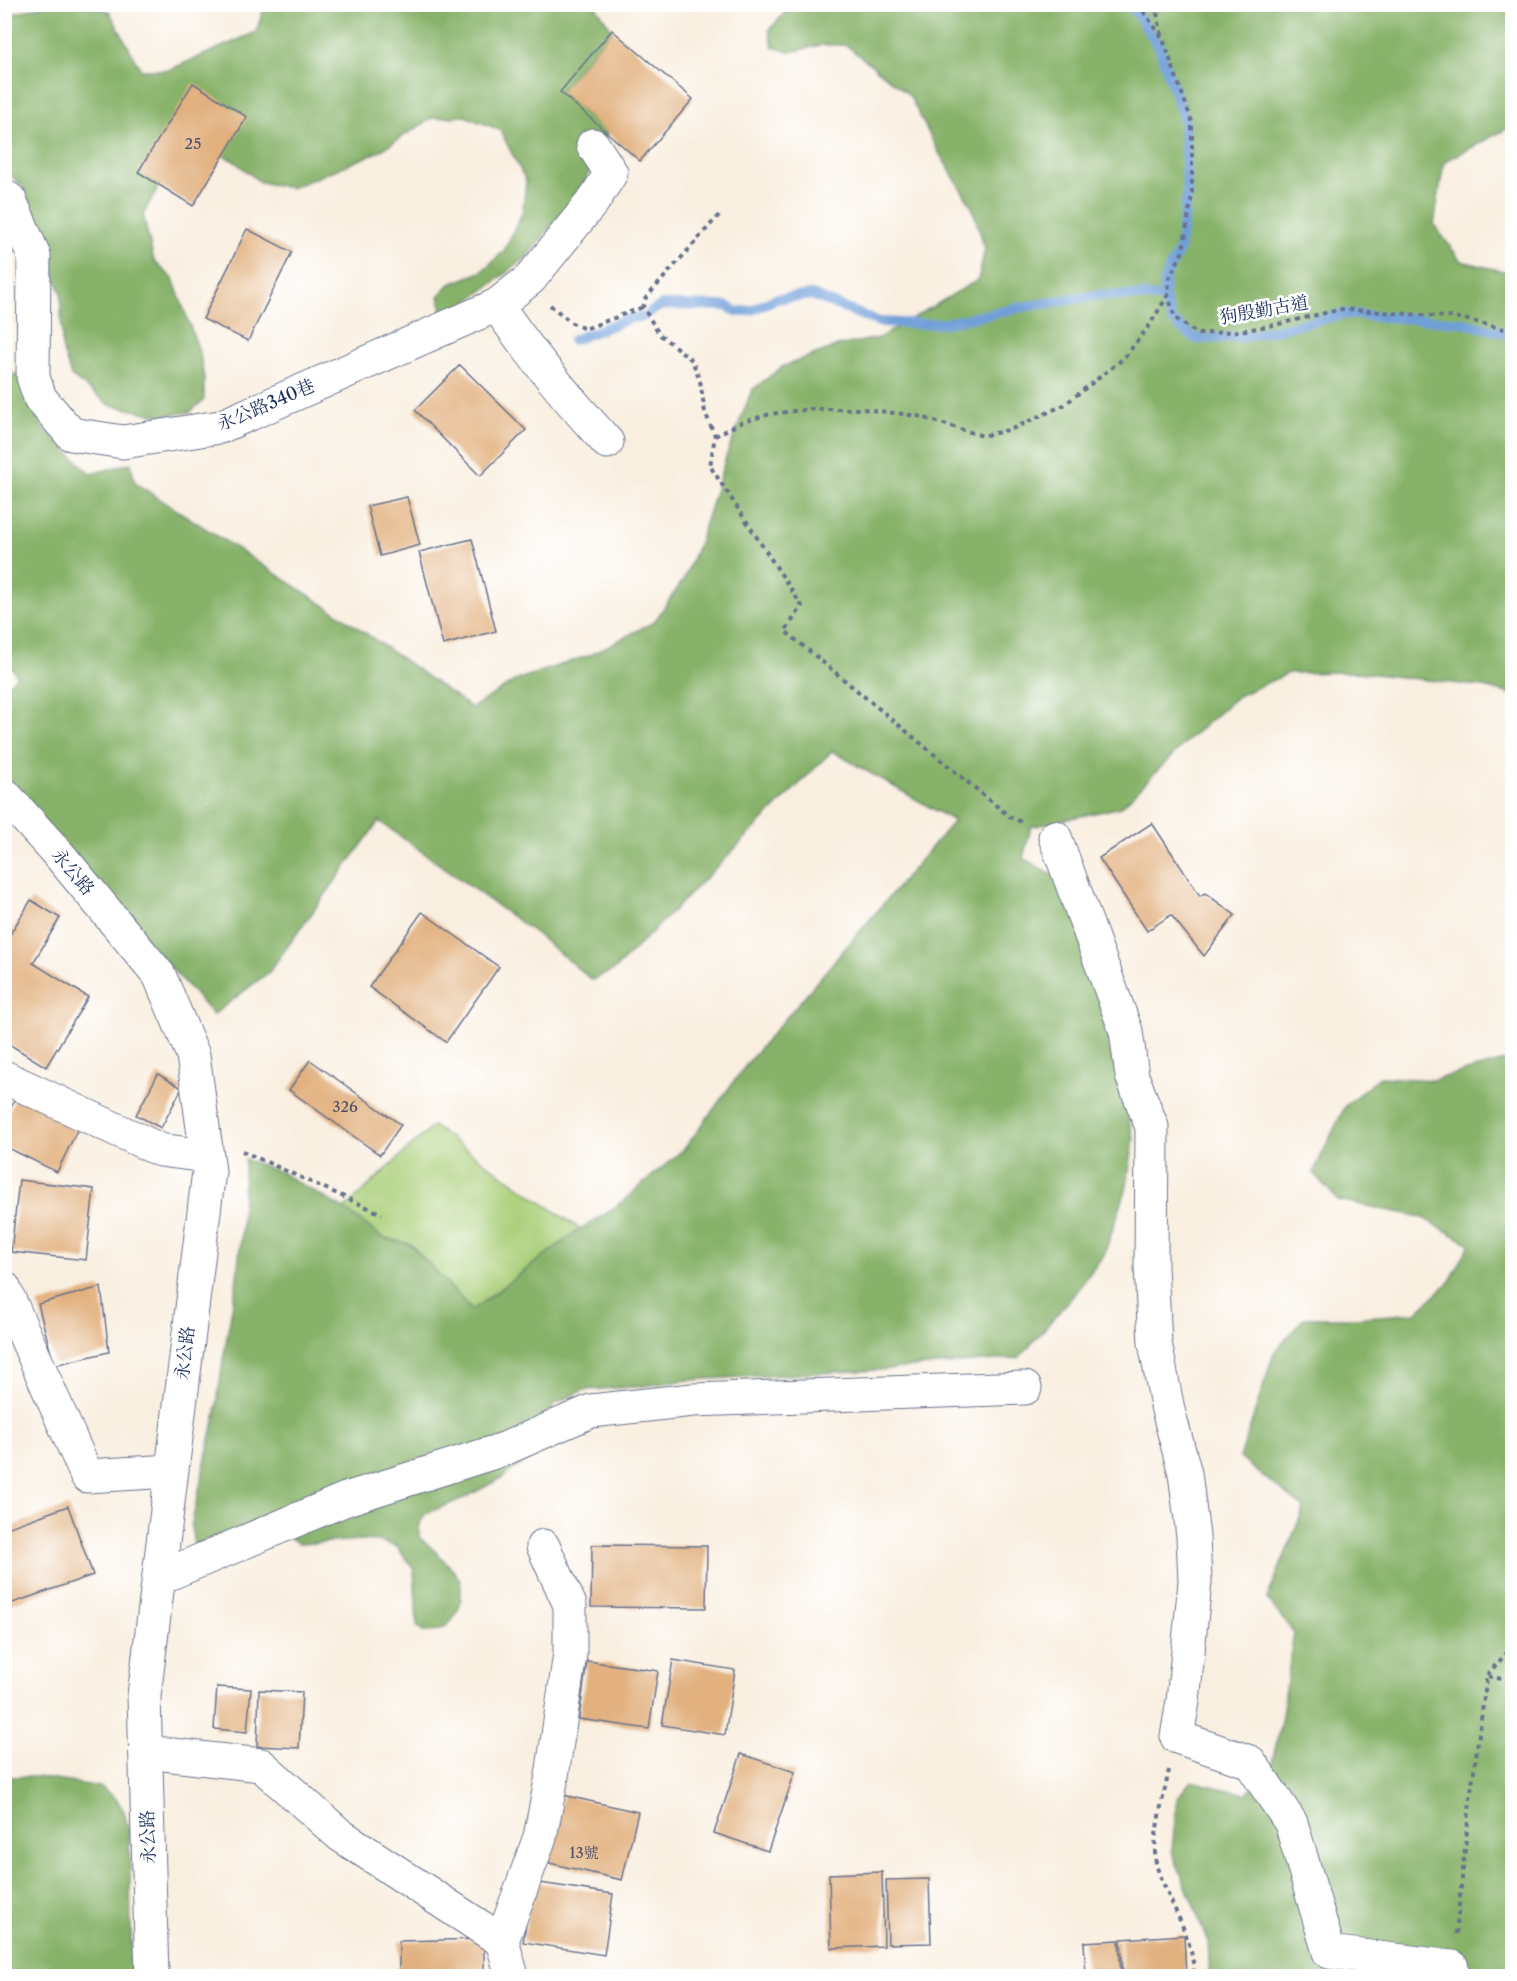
<svg xmlns="http://www.w3.org/2000/svg" width="1517" height="1981" viewBox="0 0 1517 1981" font-family="'Libre Caslon Text','Noto Serif TC',serif">
<style>
.green{fill:#aacf79;stroke:#627f6c;stroke-width:1.5}
.forest{fill:#87b269;stroke:#517064;stroke-width:1.5}
.lines{fill:none;stroke-linecap:round;stroke-linejoin:round}
.stream{stroke:#709fd9;stroke-width:10}
.building{fill:#e2b17f}
.minor-casing{stroke:#69728c;stroke-width:35}
.path{stroke:#69728c;stroke-width:4;stroke-dasharray:4.5 4.5;stroke-linecap:butt}
.minor{stroke:#fff;stroke-width:33}
.labels{text-anchor:middle;stroke-width:5;stroke-linejoin:round;paint-order:stroke}
.number-label{font-size:15px;fill:#4d5066}
.street-label{font-size:18px;fill:#1b2f5e;stroke:#fff}
</style>
<rect width="100%" height="100%" fill="#fff"/>
<filter id="ink" filterUnits="userSpaceOnUse"><feTurbulence type="fractalNoise" baseFrequency=".0167" numOctaves="2"/><feDisplacementMap in="SourceGraphic" scale="12" xChannelSelector="R" yChannelSelector="G"/><feConvolveMatrix kernelMatrix="1 2 1 2 8 2 1 2 1" color-interpolation-filters="sRGB"/></filter>
<filter id="wash" filterUnits="userSpaceOnUse"><feTurbulence type="fractalNoise" baseFrequency=".008" numOctaves="4" result="noise"/><feDisplacementMap in="SourceGraphic" scale="24" xChannelSelector="R" yChannelSelector="G"/><feGaussianBlur stdDeviation="1.35" result="paint"/><feColorMatrix in="noise" values="0 0 0 0 0 0 0 0 0 0 0 0 0 0 0 0 0 1.4 0 .05"/><feComposite in="paint" operator="in"/></filter>
<g filter="url(#wash)">
<rect width="100%" height="100%" fill="#f9efe0"/>
<polygon class="green" points="433,1126 580,1229 472,1310 410,1244 383,1238 344,1209"/>
<g class="forest">
<polygon points="50,4 76,5 109,11 141,70 169,70 256,32 265,5 595,5 612,30 560,92 607,132 583,185 527,257 454,312 442,312 439,295 450,284 481,272 504,251 523,211 526,181 500,130 465,116 432,118 378,152 291,188 260,182 234,161 203,145 176,154 143,215 154,261 173,279 200,354 204,377 204,400 190,412 161,416 110,405 71,376 62,348 61,293 24,188 5,170 4,16"/>
<path d="M789,5H1512V126L1444,162L1434,225L1461,261L1512,273V694L1479,686L1357,672L1289,673L1238,696L1189,739L1121,807L1031,827L1023,858L1059,879L1089,939L1111,1055L1134,1139L1126,1190L1104,1255L1072,1297L1019,1358L878,1370L688,1380L635,1387L583,1390L553,1405L542,1451L501,1478L466,1497L425,1514C419,1522 419,1527 419,1537C429,1545 456,1570 460,1581C461,1584 461,1587 461,1590C462,1615 449,1632 424,1632L417,1626L414,1569L397,1547L380,1541L360,1540L299,1544L267,1522L194,1545L191,1527L216,1412L223,1359L236,1286L241,1237L245,1159L280,1172L344,1209L383,1238L410,1244L472,1310L580,1229L612,1210L685,1148L749,1061L954,821L832,751L614,970L592,980L535,933L379,821L269,972L213,1015L5,779V688L17,676L4,656V373L17,374L43,428L91,474L131,463L135,483L340,615L472,708L516,680L590,655L654,622L684,579L699,543L726,457L752,390L782,367L837,346L879,338L978,280L985,249L972,207L939,153L909,95L846,45H821L789,52L773,47L769,30L787,11Z"/>
<polygon points="1512,1059 1512,1976 1210,1976 1208,1942 1172,1851 1177,1798 1191,1781 1246,1794 1272,1763 1281,1721 1294,1633 1267,1599 1304,1508 1240,1458 1274,1353 1304,1318 1355,1318 1416,1313 1450,1281 1470,1244 1421,1217 1338,1200 1313,1173 1345,1106 1380,1077 1433,1080"/>
<polygon points="5,1777 36,1777 101,1787 116,1799 124,1811 129,1830 132,1976 5,1976"/>
</g>
<g class="lines">
<g class="stream">
<polyline points="1130,4 1159,47 1184,120 1187,195 1179,250 1165,278 1164,297 1172,320 1186,332 1197,339 1244,337 1344,314 1460,322 1512,335"/>
<polyline points="650,312 662,305 726,306 738,312 752,310 775,299 812,295 879,322 921,324 946,323 1023,307 1098,295 1164,297"/>
<polyline points="573,340 631,318 643,317"/>
</g>
</g>
<g id="blocks">
<g class="building">
<polygon points="612,30 693,99 640,161 560,92"/>
<polygon points="193,83 247,117 193,206 138,172"/>
<polygon points="247,229 292,252 248,341 203,319"/>
<polygon points="460,365 526,430 480,476 415,410"/>
<polygon points="407,497 420,545 380,556 367,506"/>
<polygon points="472,539 496,631 443,645 419,552"/>
<polygon points="1152,823 1200,896 1205,893 1235,915 1204,956 1171,915 1147,931 1099,858"/>
<polygon points="31,900 60,918 33,963 88,997 46,1067 4,1041 4,944"/>
<polygon points="422,912 499,967 446,1042 369,987"/>
<polygon points="310,1060 401,1125 380,1155 289,1090"/>
<polygon points="158,1074 182,1088 161,1128 136,1115"/>
<polygon points="21,1087 83,1118 57,1172 4,1146 4,1121"/>
<polygon points="19,1180 94,1189 86,1260 11,1252"/>
<polygon points="101,1287 109,1352 54,1365 38,1304"/>
<polygon points="68,1506 93,1575 4,1606 4,1529"/>
<polygon points="592,1545 707,1546 706,1608 591,1607"/>
<polygon points="673,1660 735,1670 725,1735 662,1725"/>
<polygon points="587,1661 658,1671 649,1729 579,1719"/>
<polygon points="217,1687 251,1689 247,1732 214,1729"/>
<polygon points="259,1690 302,1692 299,1748 257,1746"/>
<polygon points="741,1754 795,1772 768,1851 714,1833"/>
<polygon points="563,1795 638,1812 622,1880 549,1863"/>
<polygon points="882,1872 884,1946 831,1948 829,1874"/>
<polygon points="929,1879 931,1943 888,1944 886,1880"/>
<polygon points="533,1882 613,1894 604,1955 523,1942"/>
<polygon points="1184,1935 1186,1976 1123,1976 1121,1939"/>
<polygon points="484,1939 484,1976 399,1976 399,1941"/>
<polygon points="1119,1940 1121,1976 1086,1976 1084,1942"/>
</g>
</g>
</g>
<g filter="url(#ink)">
<use href="#blocks" fill-opacity="0" stroke="#69728c" stroke-width="1.5"/>
<g class="lines">
<defs>
<g id="minor">
<polyline points="4,196 10,200 34,256 33,377 40,398 71,434 123,442 220,427 497,305 530,279 594,200 611,173 593,145"/>
<path d="M497,305C530,354 568,399 607,442"/>
<polyline points="4,794 61,857 159,975 193,1055 209,1171 144,1696 152,1976"/>
<polyline points="1055,837 1126,1031 1132,1076 1152,1127 1151,1267 1155,1343 1168,1410 1185,1473 1193,1536 1195,1582 1183,1701 1177,1737 1250,1762 1291,1823 1329,1952 1452,1967 1452,1976"/>
<polyline points="4,1077 160,1150 206,1156"/>
<polyline points="4,1288 87,1476 171,1471"/>
<polyline points="159,1578 346,1499 504,1449 591,1411 693,1400 1025,1388"/>
<polyline points="146,1752 261,1765 340,1835 502,1941 540,1837 552,1776 570,1654 570,1605 543,1546"/>
<polyline points="502,1941 512,1976"/>
</g>
</defs>
<use href="#minor" class="minor-casing"/>
<g class="path">
<polyline points="1138,4 1163,39 1192,122 1192,194 1183,251 1169,279 1168,295 1175,318 1198,334 1240,331 1274,325 1342,309 1460,318 1512,331"/>
<polyline points="1159,4 1157,13 1162,36"/>
<polyline points="719,215 645,299 643,307 659,334 692,360 700,381 705,412 715,436 710,466 802,606 785,631 1010,817 1024,823"/>
<polyline points="550,305 572,323 585,329 643,307"/>
<polyline points="715,436 740,423 770,414 810,409 863,409 918,416 983,436 1012,429 1064,405 1124,358 1149,326 1168,295"/>
<polyline points="242,1151 382,1214"/>
<polyline points="1487,1675 1512,1647"/>
<path d="M1169,1770C1164,1796 1150,1843 1157,1867C1169,1904 1194,1936 1194,1976"/>
<polyline points="1456,1934 1471,1792 1487,1676 1512,1681"/>
<polyline points="1486,1971 1512,1974"/>
</g>
<use href="#minor" class="minor"/>
</g>
</g>
<g class="labels">
<g class="number-label">
<text x="193" y="149">25</text>
<text x="345" y="1112">326</text>
<text x="584" y="1858">13號</text>
</g>
<g class="street-label">
<text transform="translate(1264 310) rotate(-10)" y="6">狗殷勤古道</text>
<text transform="translate(266 405) rotate(-23)" y="6">永公路340巷</text>
<text transform="translate(73 872) rotate(50)" y="6">永公路</text>
<text transform="translate(185 1353) rotate(-83)" y="6">永公路</text>
<text transform="translate(148 1837) rotate(-92)" y="6">永公路</text>
</g>
</g>
<rect width="1517" height="1981" fill="none" stroke="#fff" stroke-width="24"/>
</svg>
